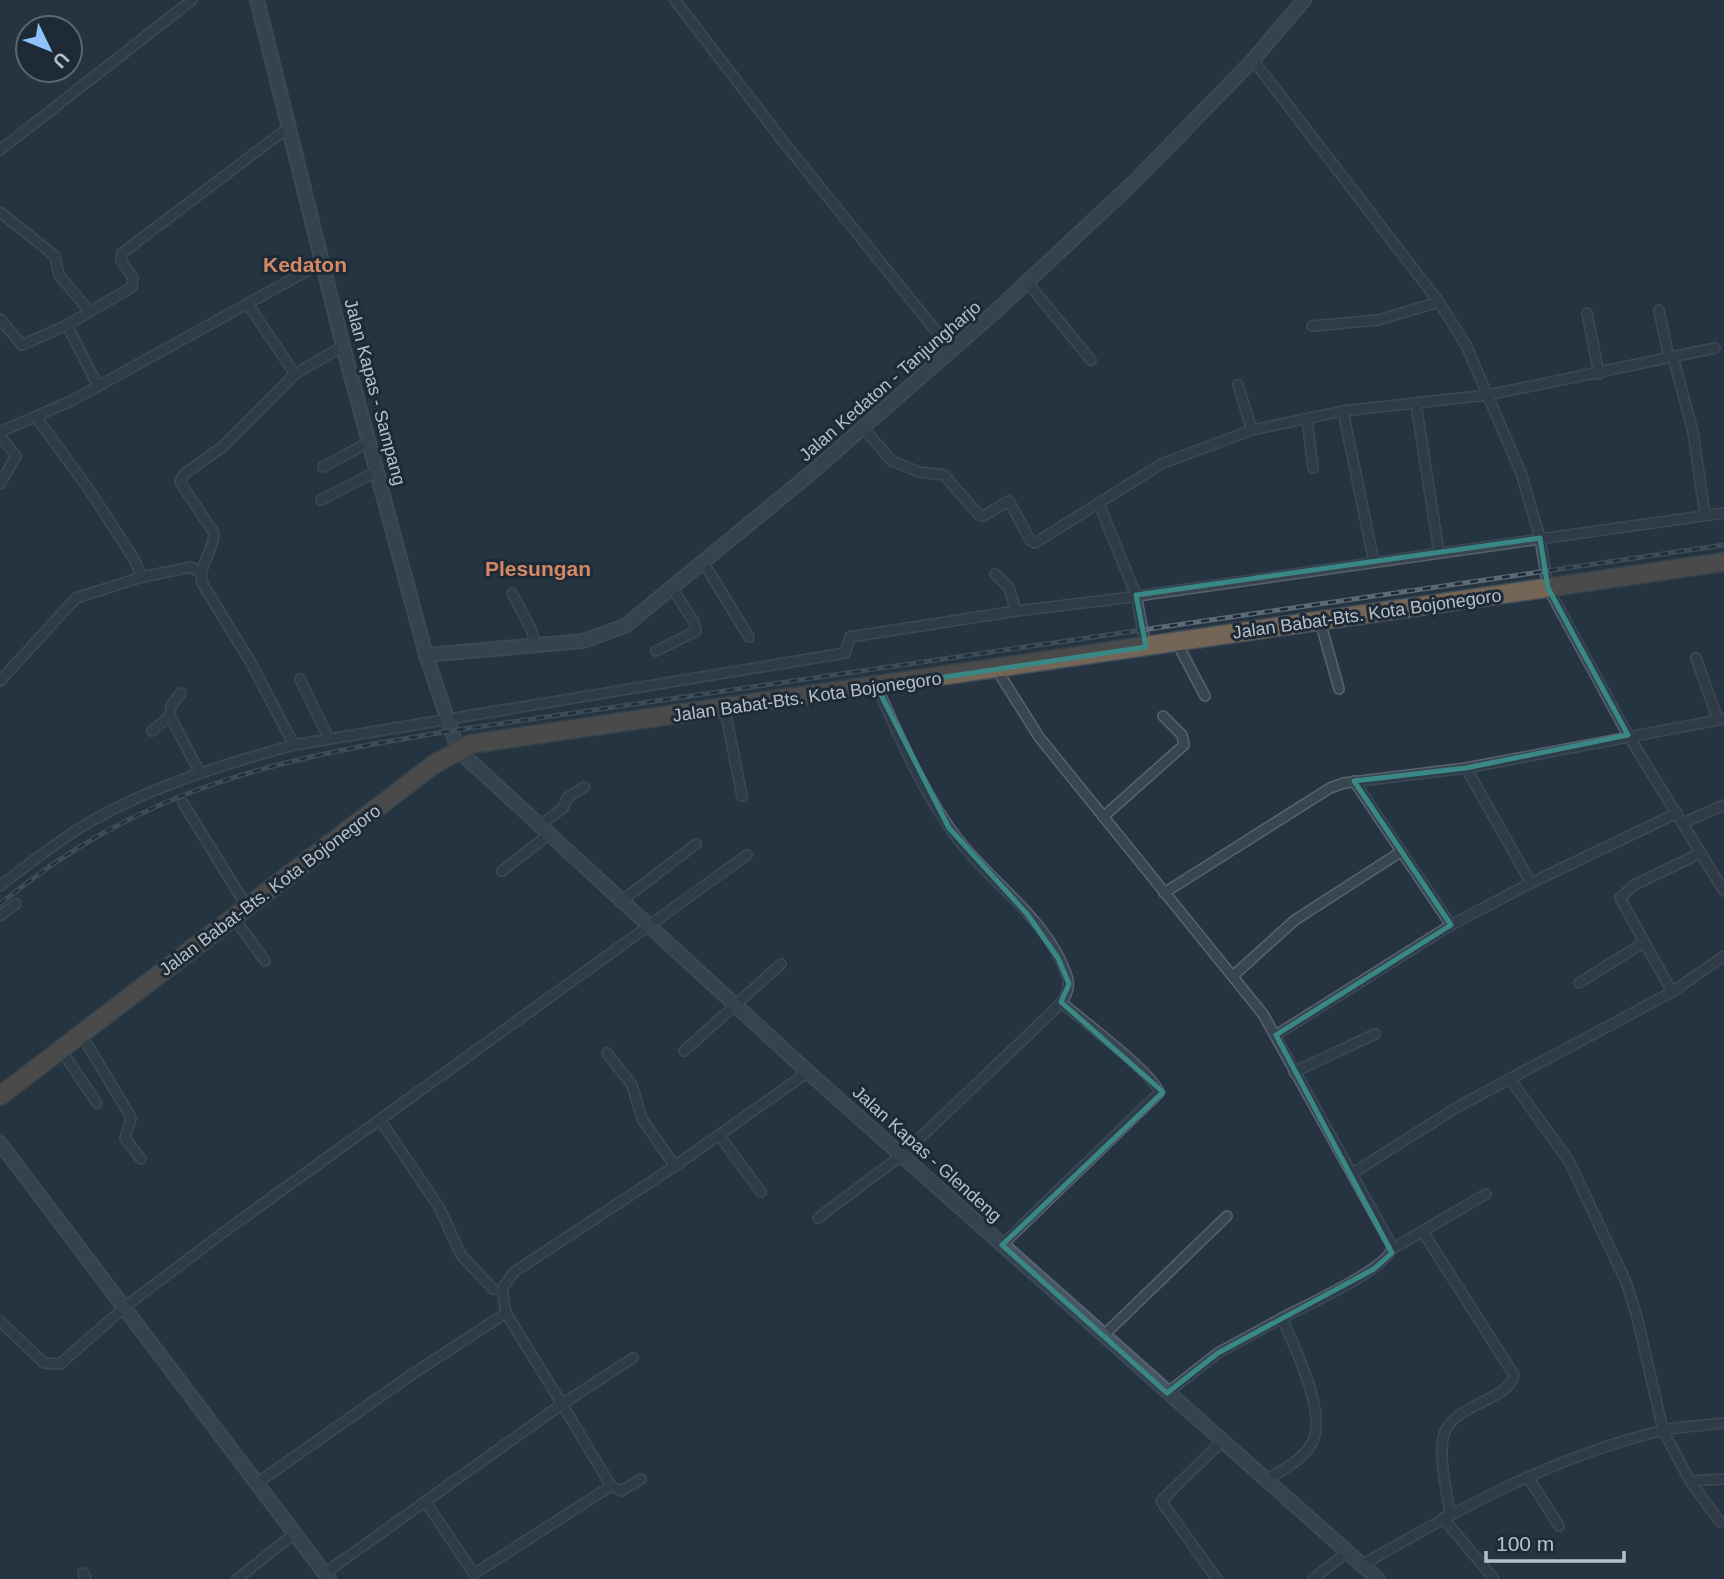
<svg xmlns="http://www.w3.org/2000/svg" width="1724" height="1579" viewBox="0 0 1724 1579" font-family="Arial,sans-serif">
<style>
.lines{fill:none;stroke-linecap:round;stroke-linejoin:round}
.street-casing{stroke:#57636d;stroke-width:12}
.secondary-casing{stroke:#57636d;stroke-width:16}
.highway-casing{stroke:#44505a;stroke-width:21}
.street{stroke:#39454f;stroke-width:9}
.secondary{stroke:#475562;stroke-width:12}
.highway{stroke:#756556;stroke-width:18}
.rail-casing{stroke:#5b6a76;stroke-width:5}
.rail{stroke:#1e2a35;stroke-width:2.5;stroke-dasharray:8;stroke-linecap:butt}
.marked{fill:none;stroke:#398885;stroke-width:5;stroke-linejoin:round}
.labels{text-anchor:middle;stroke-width:6;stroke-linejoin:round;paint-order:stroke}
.street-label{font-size:18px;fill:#b6c0ca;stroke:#1e2a35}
.quarter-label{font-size:21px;font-weight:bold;fill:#d58865;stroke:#1e2a35}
</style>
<rect width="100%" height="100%" fill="#253440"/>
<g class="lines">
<defs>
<g id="street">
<polyline points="675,0 782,140 952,351"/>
<polyline points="1253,60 1439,302 1466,345 1521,473 1540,538 1548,588 1628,735 1724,891"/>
<polyline points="0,150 192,0"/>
<polyline points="0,212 55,256 59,275 90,312"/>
<polyline points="1027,282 1091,360"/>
<path d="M247,303L295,374L221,448L184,474L180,482L214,533C214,551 198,565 202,583L250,661L294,745"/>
<polyline points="1659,310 1669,358"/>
<polyline points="1587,313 1599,374"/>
<polyline points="0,319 22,345 67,325"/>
<polyline points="1312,326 1378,320 1439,302"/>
<polyline points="1673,357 1693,432 1705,515"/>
<polyline points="295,374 343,346"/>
<polyline points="1238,385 1252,430"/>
<polyline points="98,386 67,325 132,287 133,278 121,260 122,253 289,127"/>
<polyline points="1416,404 1439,552"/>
<polyline points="1343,411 1374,562"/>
<polyline points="36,417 90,491 134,559 142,577"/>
<polyline points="1307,419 1313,468"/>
<polyline points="863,428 892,461 919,472 944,475 979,515 983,516 1009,501 1030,540 1035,543 1161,464 1252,430 1343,411 1488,395 1715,348"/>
<polyline points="0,432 73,400 323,262"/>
<polyline points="0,436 16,456 0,484"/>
<polyline points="323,467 369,442"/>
<polyline points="321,500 377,471"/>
<polyline points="1099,504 1136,595 1146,647"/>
<polyline points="703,562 749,637"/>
<polyline points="995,574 1009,588 1016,611"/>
<polyline points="512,593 531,629 535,644"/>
<polyline points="1320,621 1339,689"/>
<polyline points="1177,643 1205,696"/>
<polyline points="656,651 696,631 694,622 672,588"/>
<polyline points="1696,658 1718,720"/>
<path d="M997,670L1039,737L1263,1014L1392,1246C1393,1267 1302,1307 1282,1318C1294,1347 1328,1413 1312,1443C1303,1460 1282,1470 1266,1480"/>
<polyline points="300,679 329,739"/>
<polyline points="0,681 76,598 142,577 191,567 201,573"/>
<polyline points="181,693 171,706 170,716 200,773"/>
<polyline points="725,710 742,796"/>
<polyline points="152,731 170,716"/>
<polyline points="1466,768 1531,883"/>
<polyline points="1354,781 1451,925"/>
<polyline points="183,803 247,907"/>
<polyline points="1103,817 1184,745 1182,735 1163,716"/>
<polyline points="1683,823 1724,805"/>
<polyline points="539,826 563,808 567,798 584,787"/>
<polyline points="502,871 548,835"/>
<path d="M0,886C27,865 54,844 83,826C148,787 222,765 294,745L845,653L850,637L1016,611L1116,599L1724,513"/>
<polyline points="1164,893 1330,788 1344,783 1466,768 1724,719"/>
<polyline points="620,902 696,844"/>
<polyline points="0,916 16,904"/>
<polyline points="235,919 265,961"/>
<polyline points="1234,975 1295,920 1399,853"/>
<polyline points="1579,983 1643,943"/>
<polyline points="1672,992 1620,898 1634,885 1701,853"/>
<polyline points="81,1034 129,1114 131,1119 125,1138 141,1159"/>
<polyline points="1276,1035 1451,925 1531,883 1677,813"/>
<polyline points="61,1050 97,1103"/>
<polyline points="684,1051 781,964"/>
<polyline points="607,1053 632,1085 642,1119 675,1166"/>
<polyline points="1294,1072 1375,1034"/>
<polyline points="1510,1079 1569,1161 1626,1282 1637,1317 1663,1430 1690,1481 1724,1479"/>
<polyline points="380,1120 439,1207 461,1255 493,1289"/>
<polyline points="719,1135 761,1192"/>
<polyline points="1353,1173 1459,1106 1672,992 1724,956"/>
<path d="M818,1218L902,1155L1051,1013C1062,1002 1072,992 1067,976C1048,919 992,884 957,838C923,793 900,738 877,687"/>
<path d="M1423,1232L1514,1375C1508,1402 1449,1404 1443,1438C1439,1461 1447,1491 1450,1514"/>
<path d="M1002,1245L1159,1093C1158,1077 1078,1017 1061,1002"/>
<polyline points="1392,1249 1486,1194"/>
<polyline points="0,1321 44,1363 60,1364 126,1306 228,1229 747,855"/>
<polyline points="1103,1336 1227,1216"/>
<polyline points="1167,1393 1218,1353 1282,1318"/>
<polyline points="1528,1477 1559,1526"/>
<polyline points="1690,1481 1720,1522"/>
<polyline points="257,1483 411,1375 506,1313 502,1289 514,1272 675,1166 808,1072"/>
<polyline points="611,1486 621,1491 641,1479"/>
<polyline points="425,1501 474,1574 611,1486 562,1404 633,1358"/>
<polyline points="1443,1518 1494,1579"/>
<path d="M1362,1565C1457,1510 1552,1457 1660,1431C1680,1426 1703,1426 1724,1423"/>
<polyline points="83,1573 86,1579"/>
<polyline points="325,1573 562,1404 506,1313"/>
<polyline points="237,1579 294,1534"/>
<polyline points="1217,1579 1161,1501 1221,1442"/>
<polyline points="1313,1579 1347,1552"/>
</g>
<g id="secondary">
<polyline points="257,0 343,346 426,655 458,750 808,1072 1378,1579"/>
<polyline points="426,655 583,641 625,626 811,473 996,311 1134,182 1253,60 1304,0"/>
<polyline points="0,1143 329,1579"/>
</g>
<polyline id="highway" points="0,1096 433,765 471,744 1724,562"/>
</defs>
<use href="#street" class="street-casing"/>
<use href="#secondary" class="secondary-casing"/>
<use href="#highway" class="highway-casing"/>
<use href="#street" class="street"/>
<use href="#secondary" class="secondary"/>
<use href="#highway" class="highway"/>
<defs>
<path id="rail" d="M0,904C143,787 273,760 450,731L1724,545"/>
</defs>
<use href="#rail" class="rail-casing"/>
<use href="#rail" class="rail"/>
</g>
<path d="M0 0H1724V1579H0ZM1540,538L1548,588L1628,735L1466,768L1354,781L1451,925L1276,1035L1392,1253L1374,1269L1218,1353L1167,1393L1002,1245L1163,1092L1061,1002L1069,984L1058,958L1027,914L949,828L877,687L1146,647L1136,595Z" fill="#253440" fill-opacity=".55" fill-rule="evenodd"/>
<path class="marked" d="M1540,538L1548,588L1628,735L1466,768L1354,781L1451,925L1276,1035L1392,1253L1374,1269L1218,1353L1167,1393L1002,1245L1163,1092L1061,1002L1069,984L1058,958L1027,914L949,828L877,687L1146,647L1136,595Z"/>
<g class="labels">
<g class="street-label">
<text transform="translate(890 381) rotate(-41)" y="6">Jalan Kedaton - Tanjungharjo</text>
<text transform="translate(375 392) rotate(75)" y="6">Jalan Kapas - Sampang</text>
<text transform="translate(1367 614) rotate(-8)" y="6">Jalan Babat-Bts. Kota Bojonegoro</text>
<text transform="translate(807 697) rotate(-8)" y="6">Jalan Babat-Bts. Kota Bojonegoro</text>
<text transform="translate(270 890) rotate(-37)" y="6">Jalan Babat-Bts. Kota Bojonegoro</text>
<text transform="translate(927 1154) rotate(42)" y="6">Jalan Kapas - Glendeng</text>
</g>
<g class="quarter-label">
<text x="305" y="272">Kedaton</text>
<text x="538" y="576">Plesungan</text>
</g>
</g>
<g transform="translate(49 49) rotate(133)"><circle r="33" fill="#1e2a35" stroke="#5b6671" stroke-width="2"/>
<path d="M0-5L12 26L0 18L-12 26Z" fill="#8dc3f8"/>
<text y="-10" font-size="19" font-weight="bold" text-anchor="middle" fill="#b6c0ca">U</text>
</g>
<path d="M1486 1551v10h138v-10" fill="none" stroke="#b6c0ca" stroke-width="3.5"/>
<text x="1496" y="1551" font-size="21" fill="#b6c0ca" stroke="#1e2a35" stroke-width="5" paint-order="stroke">100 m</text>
</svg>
